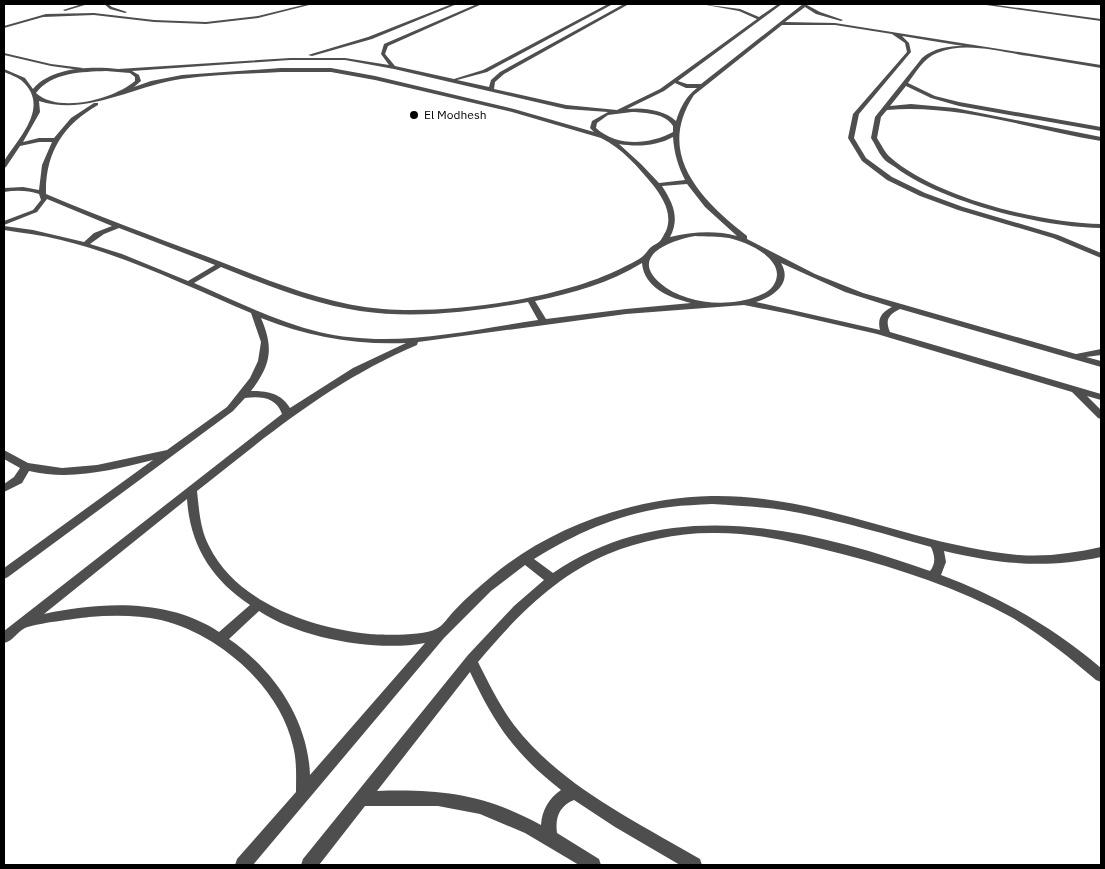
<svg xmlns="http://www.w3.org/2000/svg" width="1105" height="869" viewBox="0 0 1105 869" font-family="'IBM Plex Sans',sans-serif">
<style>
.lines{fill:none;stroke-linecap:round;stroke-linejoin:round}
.minor{fill:#4e4e4e;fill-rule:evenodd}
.tertiary{fill:#4e4e4e;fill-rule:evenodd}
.poi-dot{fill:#000;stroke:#fff;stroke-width:2}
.labels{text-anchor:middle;stroke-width:4;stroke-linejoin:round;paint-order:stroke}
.far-poi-label{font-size:12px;fill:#000;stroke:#fff;text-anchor:start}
</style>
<rect width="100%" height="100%" fill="#fff"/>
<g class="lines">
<g class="minor">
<polygon points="82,4 88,4 65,11 63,10"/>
<polygon points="104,4 108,4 112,7 127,12 125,13 110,9"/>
<polygon points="307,4 313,4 258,18 206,24 154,22 94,15 43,17 4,28 4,26 46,14 94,13 154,20 206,22 258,16"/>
<polygon points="452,4 457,4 372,39 312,56 308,55 368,37"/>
<path d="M477,4H482L388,46L385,54L395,66L454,79L483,70L608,4H613L487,72L457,80L489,87L491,80L500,72L624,4H629L504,74L495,82L494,89L566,105L617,110L660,89L757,19L739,11L701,4L740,9L759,17L778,4H782L678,81L687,84H701L803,4H808L807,5L820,12L843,20L841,21L816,14L805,7L785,22L835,23L1101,65V68C1077,64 1053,60 1029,56C1000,52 965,41 937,53C924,58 916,72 908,83L935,96L959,102L1101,127V131L959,106L931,98L906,86L890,106L911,104L955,108L1101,137V141C1031,129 959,104 887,110L881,117L877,138C881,144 885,153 890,157C936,198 1041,223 1101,224V228C1044,228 941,202 895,167C891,164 886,162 883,158C878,152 875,144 871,138L875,117L922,58C934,48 948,46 963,46L902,36L909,43L911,52L859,114L854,138L866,158L892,177L925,193L963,207L1058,235L1101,253V258L1053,238L958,210L920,196L887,180L862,161L848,138L853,114L907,52L905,43L892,34L835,25H782L694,95C655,154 701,200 747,236V239L815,274L863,293L1076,354L1101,349V355L1086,357L1101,361V367L900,309C888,315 885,320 890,332L1101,394V400L1087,396L1101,410V419L1098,418L1072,392L877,334L790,314L744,305L626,314L418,342L417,345C332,381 269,434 197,491C199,509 200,529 209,546C237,603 311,628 370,634C384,635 424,636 436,629C443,626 449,616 454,611C466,598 479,587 492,576C552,526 633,498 711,496C819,494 915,546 1019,555C1048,557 1074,553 1101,547V557C1044,569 1000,564 944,551L946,562L941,575C1000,597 1053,627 1101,668V682L1096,680C1069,657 1042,635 1011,617C958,588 900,569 842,554C799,543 755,532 711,533C676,533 640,541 608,554C554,577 515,618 478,662C489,684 500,706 514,725C561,786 635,821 700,859L702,865H680L615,827L574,800C559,806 555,818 557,833L599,859L601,865H579L525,833L480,814L438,806H365L319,865H301L303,859L468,655L514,606L544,580L525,565L491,591L444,638L253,865H235L237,859L296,792C296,777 297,761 293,746C280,687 219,634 161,620C138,615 113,615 89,617C75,619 37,623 25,628C17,632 13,641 4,643V631L282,414C276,397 261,396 245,398L233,411L8,577L4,579V568L153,460C111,470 72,481 29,471L22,483L4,492V484L14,477L20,468L4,459V450L28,463L62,468L97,465L167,450L227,407L250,378L258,361L261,342L251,313C189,287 127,256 61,240C42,235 23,233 4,230V226L33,230L84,242L94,233L112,226L47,199L37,212L4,225V221L33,210L41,200L39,194C27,190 16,190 4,192V188L23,187L39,190L42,165L52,142H39L20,146L6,167L4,168V161C20,136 51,106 21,80C17,77 9,74 4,72V69L25,78L33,89C51,67 92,66 118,69L290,58H345L389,65L381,54L384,44ZM290,60H345L394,69L566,109L608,112L592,121L590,128L594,132L514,109L375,76L331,68H281L182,75L151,81L134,87L141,81L139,75L132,71ZM106,71L130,73L135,77V81C114,99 59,114 36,93C52,72 82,72 106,71ZM281,72H331L375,80L512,112L601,138C622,148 639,168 653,185C663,198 673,214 666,231C664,234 662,239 660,241C657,244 653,245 650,248C648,250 647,252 645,254C640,260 629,264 622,268C560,299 452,314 383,309C323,304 266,279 211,258C155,237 100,217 46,194C45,153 63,125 98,105V103H94L71,118L54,138H39L23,142L40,112L39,101C88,116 133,86 181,79C214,74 248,74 281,72ZM675,83L686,88H697C686,96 680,108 676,121C665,110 643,107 627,109L664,91ZM632,112C646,113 665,113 673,126V132C649,145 617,147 596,128L597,123L608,115ZM673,137C674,153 678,166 685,180L659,183L641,164L619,144C637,147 657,146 673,137ZM687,184L705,207L737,236C714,230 692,232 670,237C680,218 673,203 662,186ZM119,228L215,265L188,281L122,254L90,244L104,234ZM695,236C706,237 718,236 729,238C748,242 790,261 773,286C770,291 763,294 758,296C728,308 684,304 660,283C628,255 673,240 695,236ZM642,263C644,288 670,298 691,303L626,309L546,319L535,301C573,293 610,283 642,263ZM781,263L845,292L892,307C882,312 877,318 880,330L756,302C773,297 793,283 781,263ZM221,267C266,285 312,304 360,311C416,319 472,312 528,302L538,320C466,331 391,349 319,332C276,321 235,301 194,283ZM261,318C309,337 355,345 406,343L353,368L290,408C281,393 267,391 251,391C271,365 274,348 261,318ZM187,499C190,545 211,579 250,605L219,632C168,598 100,602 44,614ZM712,504C742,506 771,507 800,513C845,522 888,535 931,547C935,556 936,563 930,571C807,528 669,494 553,573L534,559C576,533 621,513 670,507C684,505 698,505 712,504ZM259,611C301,639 377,652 425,643L310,775C308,720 274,670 229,639ZM470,672C495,725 515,754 561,790C549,798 542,810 541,825C485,794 440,789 377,791Z"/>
<polygon points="4,53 51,64 83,68 80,70 51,66 4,55"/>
</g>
<polygon class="tertiary" points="979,4 989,4 1101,19 1101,21"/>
</g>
<circle class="poi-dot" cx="414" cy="115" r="5"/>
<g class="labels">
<g class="far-poi-label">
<text x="424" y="119">El Modhesh</text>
</g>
</g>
<rect width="1105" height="869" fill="none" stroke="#000000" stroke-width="10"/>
</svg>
